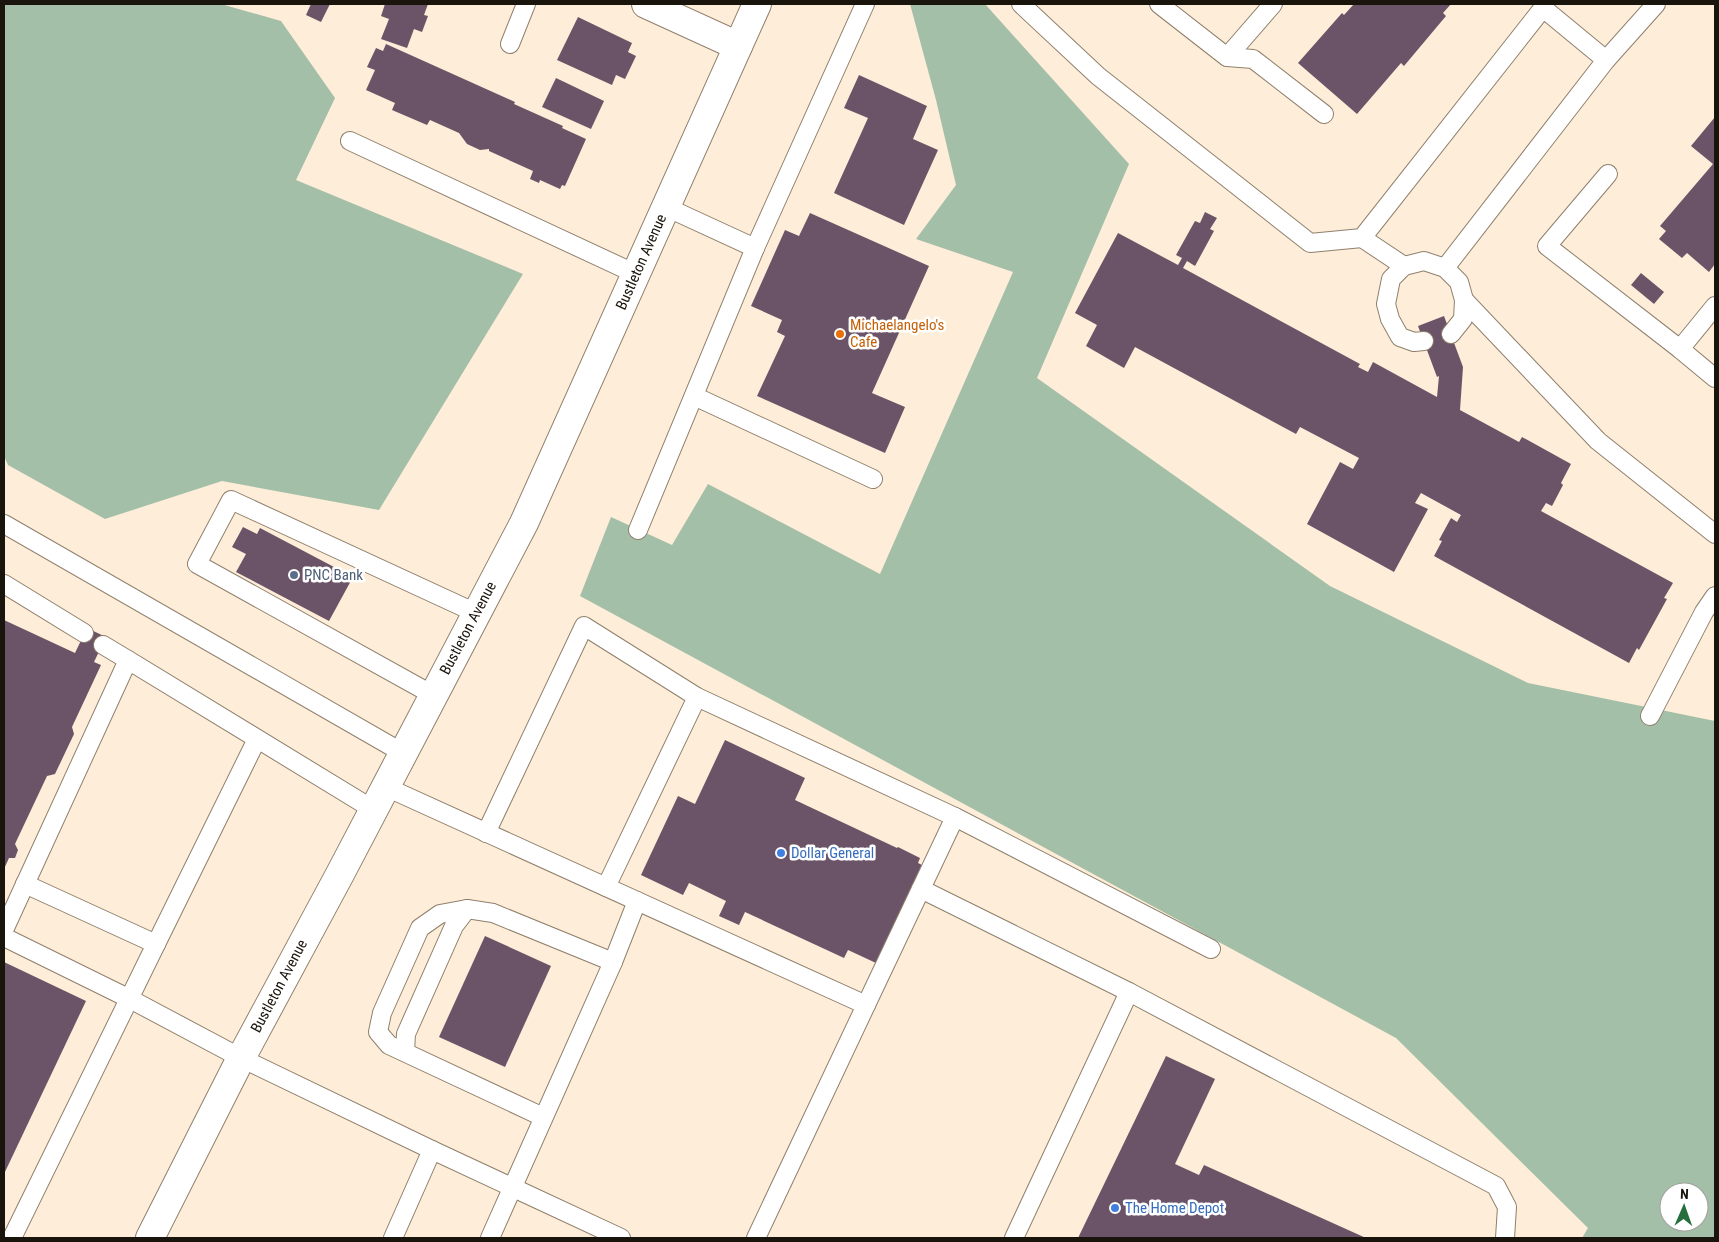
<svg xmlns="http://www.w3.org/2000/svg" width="1719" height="1242" viewBox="0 0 1719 1242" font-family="'Roboto Condensed',sans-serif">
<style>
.forest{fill:#a4bfa8;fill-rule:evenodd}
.building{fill:#6b5468}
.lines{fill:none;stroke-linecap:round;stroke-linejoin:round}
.lane-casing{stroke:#8f806d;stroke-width:20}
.street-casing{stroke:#8f806d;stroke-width:30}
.primary-casing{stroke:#8f806d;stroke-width:30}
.lane{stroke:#fff;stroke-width:18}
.street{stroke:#fff;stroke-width:28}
.primary{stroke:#fff;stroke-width:28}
.food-dot{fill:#e8710a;stroke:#fff;stroke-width:2}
.service-dot{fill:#5c6f8a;stroke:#fff;stroke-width:2}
.shop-dot{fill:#3f7fe0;stroke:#fff;stroke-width:2}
.labels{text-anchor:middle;stroke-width:5;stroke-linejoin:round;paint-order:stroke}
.street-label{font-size:15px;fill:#19140c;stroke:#fff}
.food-label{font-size:15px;fill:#c56008;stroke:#fff;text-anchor:start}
.service-label{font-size:15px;fill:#4e5e75;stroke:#fff;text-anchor:start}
.shop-label{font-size:15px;fill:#366cbe;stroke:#fff;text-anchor:start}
</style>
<rect width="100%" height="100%" fill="#feedd8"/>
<g class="forest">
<polygon points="4,4 221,4 281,21 335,98 296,180 523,274 379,510 222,481 105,519 8,465 4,456"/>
<path d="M910,4H985L1129,164L1037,378L1330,586L1528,683L1715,721V1238H1582L1588,1228L1396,1038L580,596L611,517L672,545L708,484L880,574L1013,272L916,239L956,185L936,100ZM1669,1192H1699V1222H1669Z"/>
</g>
<g class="building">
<polygon points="311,4 330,4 321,22 306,15"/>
<polygon points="385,4 428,4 424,15 428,16 422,32 414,29 407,48 381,39 389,19 381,16"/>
<polygon points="1354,4 1451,4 1443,13 1446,16 1404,66 1401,63 1357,114 1298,63 1342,13 1344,15"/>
<polygon points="578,17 632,43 628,52 636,56 625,79 616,75 612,85 557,60"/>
<polygon points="386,44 515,102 514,104 563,126 562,128 586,139 565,186 562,185 560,189 540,180 539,183 530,179 533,171 489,151 489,149 480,150 467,144 459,133 430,120 427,125 392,110 395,103 366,90 375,70 367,67 376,48 383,51"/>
<polygon points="859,75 927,106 913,139 938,150 904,225 834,193 868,118 844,108"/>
<polygon points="556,78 604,101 591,129 542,107"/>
<polygon points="1715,117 1715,264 1709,272 1687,253 1682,258 1659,239 1666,231 1660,226 1713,164 1691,146"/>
<polygon points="1205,212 1217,218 1210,229 1214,231 1195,266 1187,261 1183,268 1360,364 1358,367 1368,372 1373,362 1437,397 1439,376 1437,377 1418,326 1444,316 1463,367 1460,410 1519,442 1522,437 1571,464 1561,483 1563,485 1552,506 1546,503 1541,511 1673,583 1664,598 1667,599 1639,650 1637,648 1629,663 1434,556 1442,541 1439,540 1451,518 1457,522 1461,515 1421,493 1415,503 1428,509 1394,572 1307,524 1340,462 1353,469 1359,458 1300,427 1296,434 1135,347 1124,368 1086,346 1097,325 1075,313 1118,233 1178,265 1182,258 1176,255 1195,221 1200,223"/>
<polygon points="810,213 929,266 872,393 905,407 885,453 757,396 785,336 777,332 782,320 751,306 785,230 799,236"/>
<polygon points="1641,273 1664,292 1654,304 1631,285"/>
<polygon points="243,527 257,534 260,528 353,577 329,621 236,572 246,554 232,547"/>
<polygon points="4,620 75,653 87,628 106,637 94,662 101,665 72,727 74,734 55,774 47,776 15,844 18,850 15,858 9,858 4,869"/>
<polygon points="725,740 805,778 795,800 897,848 898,847 920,858 918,863 922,865 876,963 848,950 844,958 745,912 739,925 719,916 726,901 689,883 683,895 641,875 678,796 695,804"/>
<polygon points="485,936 551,966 505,1067 439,1037"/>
<polygon points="4,962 86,1001 4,1174"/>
<polygon points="1166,1056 1215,1079 1175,1164 1199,1175 1204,1165 1366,1238 1078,1238"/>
</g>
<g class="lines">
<defs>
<g id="lane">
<polyline points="1021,4 1098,76 1310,243 1362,238 1543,8 1606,60 1445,268"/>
<polyline points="1159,4 1227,57 1273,4"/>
<polyline points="510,44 526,4"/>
<polyline points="1227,57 1253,59 1324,114"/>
<polyline points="1606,60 1656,4"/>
<polyline points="350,141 636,274"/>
<polyline points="1608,174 1547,246 1680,349 1715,306"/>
<polyline points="1362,238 1404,266"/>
<polyline points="755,248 865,4"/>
<polyline points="1464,300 1598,441 1715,534"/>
<polyline points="1424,341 1414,342 1400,337 1390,319 1386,304 1391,279 1404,266 1424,261 1445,268 1459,282 1464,300 1463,319 1451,334"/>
<polyline points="1680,349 1715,378"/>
<polyline points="694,396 873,479"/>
<polyline points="4,524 403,753"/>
<polyline points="638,530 755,248 666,207"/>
<polyline points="4,584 84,633"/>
<polyline points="103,645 128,660"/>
<polyline points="433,695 197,564 231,500 476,613"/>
<polyline points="1650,716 1704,612 1715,596"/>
<polyline points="386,787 866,1005 756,1238"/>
<polyline points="486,833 584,626 697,697 955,817"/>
<polyline points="25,884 156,944 257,739"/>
<polyline points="606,887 697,697"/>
<polyline points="921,889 1129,992 1014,1238"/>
<polyline points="4,930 128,660 374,810"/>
<polyline points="4,937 130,999 241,1058 432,1150 621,1238"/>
<polyline points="1129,992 1496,1186 1507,1207 1505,1238"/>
<polyline points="866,1005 955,817 1211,949"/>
<polyline points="405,1052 406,1034 454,926 467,909"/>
<polyline points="543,1117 389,1045 378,1032 382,1013 420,928 440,914 467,909 493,913 613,962"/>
<polyline points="12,1238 156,944"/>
<polyline points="393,1238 432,1150"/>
<polyline points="490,1238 613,962 637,901"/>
</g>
<polyline id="street" points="646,4 738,46"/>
<polyline id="primary" points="150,1238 241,1058 340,874 524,523 757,4"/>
</defs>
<use href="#lane" class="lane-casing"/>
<use href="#street" class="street-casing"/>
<use href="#primary" class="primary-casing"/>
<use href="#lane" class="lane"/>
<use href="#street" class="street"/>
<use href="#primary" class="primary"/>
</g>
<circle class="food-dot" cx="840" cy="334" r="5"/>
<circle class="service-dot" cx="294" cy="575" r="5"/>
<g class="shop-dot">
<circle cx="781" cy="853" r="5"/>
<circle cx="1115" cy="1208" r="5"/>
</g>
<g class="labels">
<g class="street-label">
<text transform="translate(641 262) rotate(-66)" y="5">Bustleton Avenue</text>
<text transform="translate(468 628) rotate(-62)" y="5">Bustleton Avenue</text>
<text transform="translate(279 986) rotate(-62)" y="5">Bustleton Avenue</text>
</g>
<g class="food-label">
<text x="850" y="330">Michaelangelo's<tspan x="850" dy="17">Cafe</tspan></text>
</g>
<g class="service-label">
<text x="304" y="580">PNC Bank</text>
</g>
<g class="shop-label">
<text x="791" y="858">Dollar General</text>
<text x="1125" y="1213">The Home Depot</text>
</g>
</g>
<rect width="1719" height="1242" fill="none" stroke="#19140c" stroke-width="10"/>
<g transform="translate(1684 1207) rotate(2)"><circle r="24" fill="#ffffff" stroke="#a3a19e"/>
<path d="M0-4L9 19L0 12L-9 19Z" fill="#266f3d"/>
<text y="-8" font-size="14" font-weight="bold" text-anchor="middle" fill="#19140c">N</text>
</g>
</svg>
